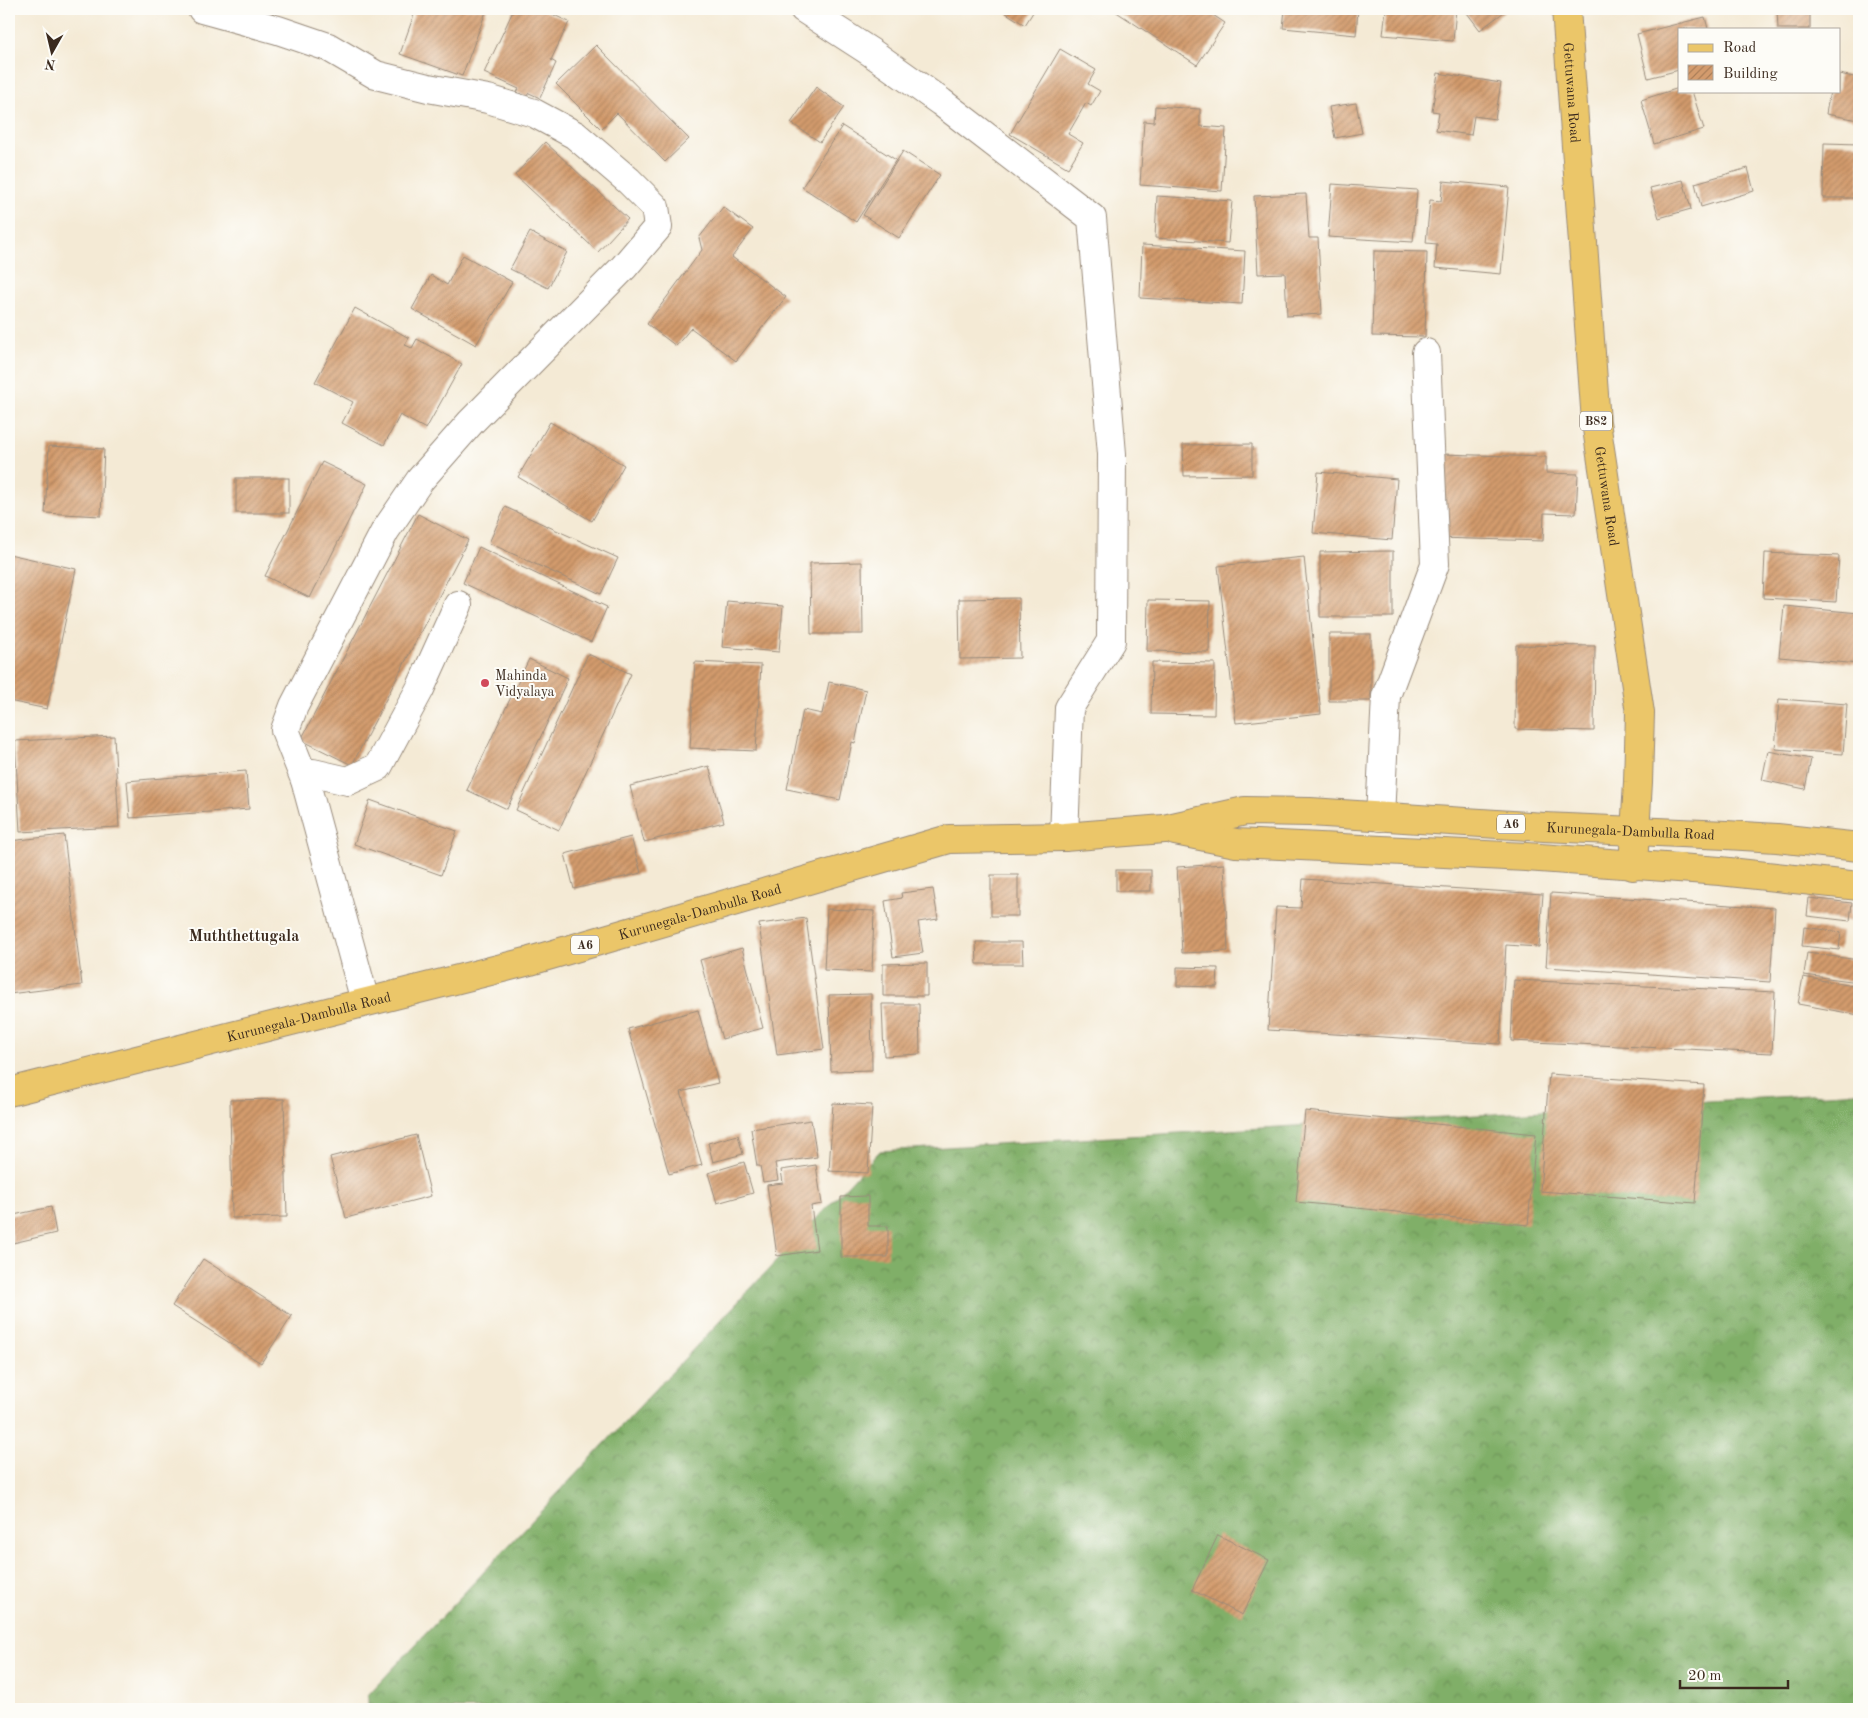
<svg xmlns="http://www.w3.org/2000/svg" width="1868" height="1718" viewBox="0 0 1868 1718" font-family="'Old Standard TT',serif">
<style>
.forest{fill:url(#forest-crowns);stroke:#5e6c43}
.building{fill:url(#building-hatch)}
.lines{fill:none;stroke-linecap:round;stroke-linejoin:round}
.minor-casing{stroke:#988a7a;stroke-width:30}
.major-casing{stroke:#988a7a;stroke-width:30}
.highway-casing{stroke:#988a7a;stroke-width:30}
.minor{stroke:#fff;stroke-width:28}
.major{stroke:#ebc669;stroke-width:28}
.highway{stroke:#ebc669;stroke-width:28}
.poi-dot{fill:#d1495b;stroke:#fdfcf7;stroke-width:2}
.labels{text-anchor:middle;stroke-width:4;stroke-linejoin:round;paint-order:stroke}
.shield{fill:#fdfcf7;stroke:#75695f;stroke-width:1}
.shield-label{font-size:12px;font-weight:bold;fill:#3b2a1e}
.street-label{font-size:14px;fill:#3b2a1e;stroke:#fdfcf7}
.poi-label{font-size:14px;fill:#3b2a1e;stroke:#fdfcf7;text-anchor:start}
.quarter-label{font-size:16px;font-weight:bold;fill:#3b2a1e;stroke:#fdfcf7}
</style>
<defs>
<pattern id="forest-crowns" width="20" height="18" patternUnits="userSpaceOnUse" patternTransform="scale(1.25)"><rect width="20" height="18" fill="#80af68"/><path d="M2 6a3 3 0 1 1 6 0M12 15a3 3 0 1 1 6 0" fill="none" stroke="#6a8f55"/></pattern>
<pattern id="building-hatch" width="6" height="6" patternUnits="userSpaceOnUse" patternTransform="scale(1.25)"><rect width="6" height="6" fill="#d39b6d"/><path d="M-1 1l2-2M0 6l6-6M5 7l2-2" fill="none" stroke="#ac7f59"/></pattern>
</defs>
<rect width="100%" height="100%" fill="#fdfcf7"/>
<filter id="ink" filterUnits="userSpaceOnUse"><feTurbulence type="fractalNoise" baseFrequency=".02" numOctaves="2"/><feDisplacementMap in="SourceGraphic" scale="10" xChannelSelector="R" yChannelSelector="G"/><feConvolveMatrix kernelMatrix="1 2 1 2 8 2 1 2 1" color-interpolation-filters="sRGB"/></filter>
<filter id="wash" filterUnits="userSpaceOnUse"><feTurbulence type="fractalNoise" baseFrequency=".0096" numOctaves="4" result="noise"/><feDisplacementMap in="SourceGraphic" scale="20" xChannelSelector="R" yChannelSelector="G"/><feGaussianBlur stdDeviation="1.12" result="paint"/><feColorMatrix in="noise" values="0 0 0 0 0 0 0 0 0 0 0 0 0 0 0 0 0 1.4 0 .05"/><feComposite in="paint" operator="in"/></filter>
<g filter="url(#wash)">
<rect width="100%" height="100%" fill="#f4ead5"/>
<polygon class="forest" points="1859,1092 1859,1709 368,1709 368,1695 880,1151"/>
<g id="blocks">
<g class="building">
<polygon points="416,9 487,9 462,76 400,54"/>
<polygon points="514,9 541,9 569,22 551,60 556,63 540,98 529,93 526,97 517,92 519,89 484,73"/>
<polygon points="1000,9 1035,9 1025,25"/>
<polygon points="1112,9 1204,9 1225,23 1197,65"/>
<polygon points="1285,9 1358,9 1356,35 1283,28"/>
<polygon points="1386,9 1456,9 1453,41 1383,35"/>
<polygon points="1464,9 1508,9 1480,30"/>
<polygon points="1777,9 1810,9 1810,29 1778,29"/>
<polygon points="1705,17 1708,29 1679,29 1679,70 1648,78 1637,34"/>
<polygon points="596,45 689,139 665,162 617,113 601,129 556,84"/>
<polygon points="1060,49 1096,70 1088,84 1100,91 1091,106 1086,103 1068,134 1083,143 1068,168 1010,134"/>
<polygon points="1438,73 1501,83 1495,119 1474,116 1471,135 1436,130 1439,112 1432,111"/>
<polygon points="1839,74 1859,78 1859,120 1826,114 1830,91 1839,91"/>
<polygon points="816,87 844,107 820,142 791,123"/>
<polygon points="1679,88 1679,91 1692,91 1704,129 1654,144 1641,100"/>
<polygon points="1356,103 1362,133 1335,138 1329,107"/>
<polygon points="1155,106 1200,109 1200,126 1226,128 1222,191 1140,185 1144,121 1154,122"/>
<polygon points="842,126 896,160 856,222 802,187"/>
<polygon points="545,142 628,219 598,252 515,175"/>
<polygon points="1824,143 1859,144 1859,198 1823,198"/>
<polygon points="903,151 940,175 899,238 863,215"/>
<polygon points="1748,168 1754,191 1701,207 1695,183"/>
<polygon points="1683,180 1691,209 1659,218 1650,188"/>
<polygon points="1443,181 1509,187 1501,274 1435,268 1437,244 1426,243 1430,200 1441,201"/>
<polygon points="1332,184 1417,190 1413,242 1328,237"/>
<polygon points="1306,194 1309,238 1318,238 1322,314 1287,316 1285,273 1258,274 1254,196"/>
<polygon points="1157,196 1232,201 1228,243 1155,238"/>
<polygon points="723,207 753,229 732,257 786,297 736,361 691,328 676,346 647,324 702,250 699,238"/>
<polygon points="530,232 567,252 548,288 510,269"/>
<polygon points="1142,245 1245,251 1242,304 1140,298"/>
<polygon points="1374,251 1427,252 1425,337 1372,336"/>
<polygon points="463,255 512,282 476,345 412,309 431,275 447,285"/>
<polygon points="355,308 409,338 405,345 412,348 417,339 462,364 426,429 400,415 384,445 342,423 353,402 315,382"/>
<polygon points="550,422 624,465 592,521 518,477"/>
<polygon points="1252,444 1252,475 1184,476 1183,445"/>
<polygon points="49,446 104,449 101,516 45,513"/>
<polygon points="1440,454 1546,457 1546,473 1578,474 1576,514 1544,513 1543,541 1438,538"/>
<polygon points="322,462 367,484 310,598 265,576"/>
<polygon points="1318,472 1397,479 1392,540 1313,533"/>
<rect x="236" y="478" width="53" height="35"/>
<polygon points="505,507 618,558 601,594 489,543"/>
<polygon points="418,514 468,540 352,765 301,740"/>
<polygon points="479,547 607,607 591,642 463,583"/>
<polygon points="1393,551 1393,617 1320,617 1320,552"/>
<polygon points="1765,553 1839,556 1836,602 1763,598"/>
<polygon points="9,554 76,569 47,709 9,701"/>
<polygon points="1304,557 1321,714 1236,723 1218,566"/>
<polygon points="862,562 863,634 811,634 810,563"/>
<polygon points="1019,598 1020,658 960,659 959,599"/>
<polygon points="1148,600 1210,601 1209,652 1147,651"/>
<polygon points="727,601 783,606 779,652 722,647"/>
<polygon points="1784,606 1859,613 1859,664 1779,657"/>
<rect x="1329" y="634" width="42" height="67"/>
<polygon points="1516,645 1595,646 1594,731 1515,729"/>
<polygon points="588,654 631,674 559,830 516,810"/>
<polygon points="529,659 568,678 507,809 467,790"/>
<polygon points="695,662 761,665 756,751 690,748"/>
<polygon points="1152,662 1215,663 1214,715 1151,714"/>
<polygon points="829,682 866,690 855,743 852,742 840,800 787,789 803,710 822,714"/>
<polygon points="1779,699 1847,704 1843,754 1775,749"/>
<polygon points="114,736 119,827 20,832 15,741"/>
<polygon points="1768,751 1811,759 1805,789 1762,780"/>
<polygon points="709,766 724,822 644,842 630,786"/>
<polygon points="246,771 249,809 130,818 127,781"/>
<polygon points="370,800 457,831 441,875 354,844"/>
<polygon points="64,835 82,985 9,994 9,841"/>
<polygon points="631,837 641,873 574,889 565,854"/>
<polygon points="1224,864 1228,951 1182,953 1177,867"/>
<rect x="1116" y="870" width="35" height="21"/>
<rect x="991" y="875" width="27" height="41"/>
<polygon points="1303,879 1543,894 1539,947 1506,945 1500,1044 1268,1030 1276,907 1301,908"/>
<polygon points="933,889 938,919 918,922 923,953 893,957 885,901 902,898 901,893"/>
<polygon points="1551,893 1775,908 1770,982 1546,967"/>
<polygon points="1809,898 1852,903 1850,921 1807,916"/>
<polygon points="827,909 874,911 872,972 824,970"/>
<polygon points="806,918 824,1049 777,1055 759,924"/>
<polygon points="1804,927 1841,932 1839,950 1802,946"/>
<polygon points="976,942 1022,942 1023,964 977,964"/>
<polygon points="742,948 763,1028 722,1039 700,960"/>
<polygon points="1807,953 1859,960 1859,982 1804,975"/>
<polygon points="927,963 927,996 883,996 883,964"/>
<polygon points="1177,967 1218,968 1217,987 1177,986"/>
<polygon points="1803,977 1859,987 1859,1015 1798,1004"/>
<polygon points="1514,980 1775,992 1772,1053 1511,1041"/>
<polygon points="871,994 872,1070 831,1071 829,995"/>
<polygon points="882,1004 919,1004 920,1054 884,1056"/>
<polygon points="698,1010 718,1083 681,1092 702,1165 669,1174 628,1029"/>
<polygon points="1549,1074 1704,1085 1695,1203 1540,1191"/>
<polygon points="284,1099 287,1217 232,1218 230,1100"/>
<polygon points="833,1103 872,1105 868,1173 829,1171"/>
<polygon points="1305,1111 1536,1134 1528,1225 1296,1202"/>
<polygon points="811,1120 817,1157 775,1163 778,1180 763,1182 760,1166 757,1166 751,1129"/>
<polygon points="416,1135 431,1196 346,1218 330,1157"/>
<polygon points="738,1135 743,1154 713,1162 708,1143"/>
<polygon points="744,1162 753,1193 717,1203 708,1173"/>
<polygon points="816,1165 822,1204 811,1206 817,1250 777,1256 767,1185 783,1183 781,1170"/>
<polygon points="868,1196 868,1226 888,1226 888,1257 841,1257 841,1197"/>
<polygon points="51,1207 56,1233 13,1243 9,1216"/>
<polygon points="203,1259 292,1316 261,1363 172,1306"/>
<polygon points="1218,1535 1269,1560 1242,1615 1192,1590"/>
</g>
</g>
</g>
<g filter="url(#ink)">
<use href="#blocks" fill-opacity="0" stroke="#988a7a" stroke-width="1"/>
<g class="lines">
<defs>
<g id="minor">
<polyline points="202,9 278,30 328,47 376,75 428,88 488,99 534,113 575,135 629,181 655,207 658,227 624,267 471,422 420,480 385,531 294,706 285,730 305,780 365,1001"/>
<polyline points="804,9 872,53 941,102 1092,218 1112,454 1111,641 1069,708 1064,837"/>
<polyline points="305,780 313,773 348,781 378,767 420,689 458,605"/>
<polyline points="1380,817 1386,696 1435,564 1426,353"/>
</g>
<g id="major">
<path id="s1" d="M1566,9L1596,422L1640,713L1638,782L1633,866"/>
</g>
<g id="highway">
<polyline points="1175,831 1236,843 1526,857 1720,871 1859,886"/>
<path id="s2" d="M9,1092L530,961L949,839L1064,837L1164,829L1245,811L1310,812L1544,827L1726,835L1777,838L1859,847"/>
</g>
</defs>
<use href="#minor" class="minor-casing"/>
<use href="#major" class="major-casing"/>
<use href="#highway" class="highway-casing"/>
<use href="#minor" class="minor"/>
<use href="#major" class="major"/>
<use href="#highway" class="highway"/>
</g>
</g>
<circle class="poi-dot" cx="485" cy="683" r="5"/>
<g class="labels">
<g class="shield">
<rect x="1580" y="411.5" width="32" height="19" rx="4"/>
<rect x="1497" y="814.5" width="28" height="19" rx="4"/>
<rect x="571" y="935.5" width="28" height="19" rx="4"/>
</g>
<g class="shield-label">
<text x="1596" y="425">B82</text>
<text x="1511" y="828">A6</text>
<text x="585" y="949">A6</text>
</g>
<g class="street-label">
<text dy="5" stroke="none"><textPath href="#s1" startOffset="84">Gettuwana Road</textPath></text>
<text dy="5" stroke="none"><textPath href="#s1" startOffset="489">Gettuwana Road</textPath></text>
<text dy="5" stroke="none"><textPath href="#s2" startOffset="1658">Kurunegala-Dambulla Road</textPath></text>
<text dy="5" stroke="none"><textPath href="#s2" startOffset="714">Kurunegala-Dambulla Road</textPath></text>
<text dy="5" stroke="none"><textPath href="#s2" startOffset="309">Kurunegala-Dambulla Road</textPath></text>
</g>
<g class="poi-label">
<text x="495" y="680">Mahinda<tspan x="495" dy="16">Vidyalaya</tspan></text>
</g>
<g class="quarter-label">
<text x="244" y="941">Muththettugala</text>
</g>
</g>
<rect width="1868" height="1718" fill="none" stroke="#fdfcf7" stroke-width="30"/>
<rect x="1678" y="28" width="162" height="65" fill="#fdfcf7" stroke="#afa8a0"/>
<rect x="1688" y="44" width="25" height="8" fill="#ebc669" stroke="#afa8a0"/>
<text x="1723" y="52" font-size="15" fill="#3b2a1e">Road</text>
<rect x="1688" y="65" width="25" height="15" fill="url(#building-hatch)" stroke="#afa8a0"/>
<text x="1723" y="78" font-size="15" fill="#3b2a1e">Building</text>
<g transform="translate(52 52) rotate(188)" stroke="#fdfcf7" stroke-width="4" paint-order="stroke">
<path d="M0-4L9 19L0 12L-9 19Z" fill="#3b2a1e"/>
<text y="-8" font-size="14" font-weight="bold" text-anchor="middle" fill="#3b2a1e">N</text>
</g>
<path d="M1680 1680v8h108v-8" fill="none" stroke="#3b2a1e" stroke-width="2.5"/>
<text x="1688" y="1680" font-size="15" fill="#3b2a1e" stroke="#fdfcf7" stroke-width="4" paint-order="stroke">20 m</text>
</svg>
